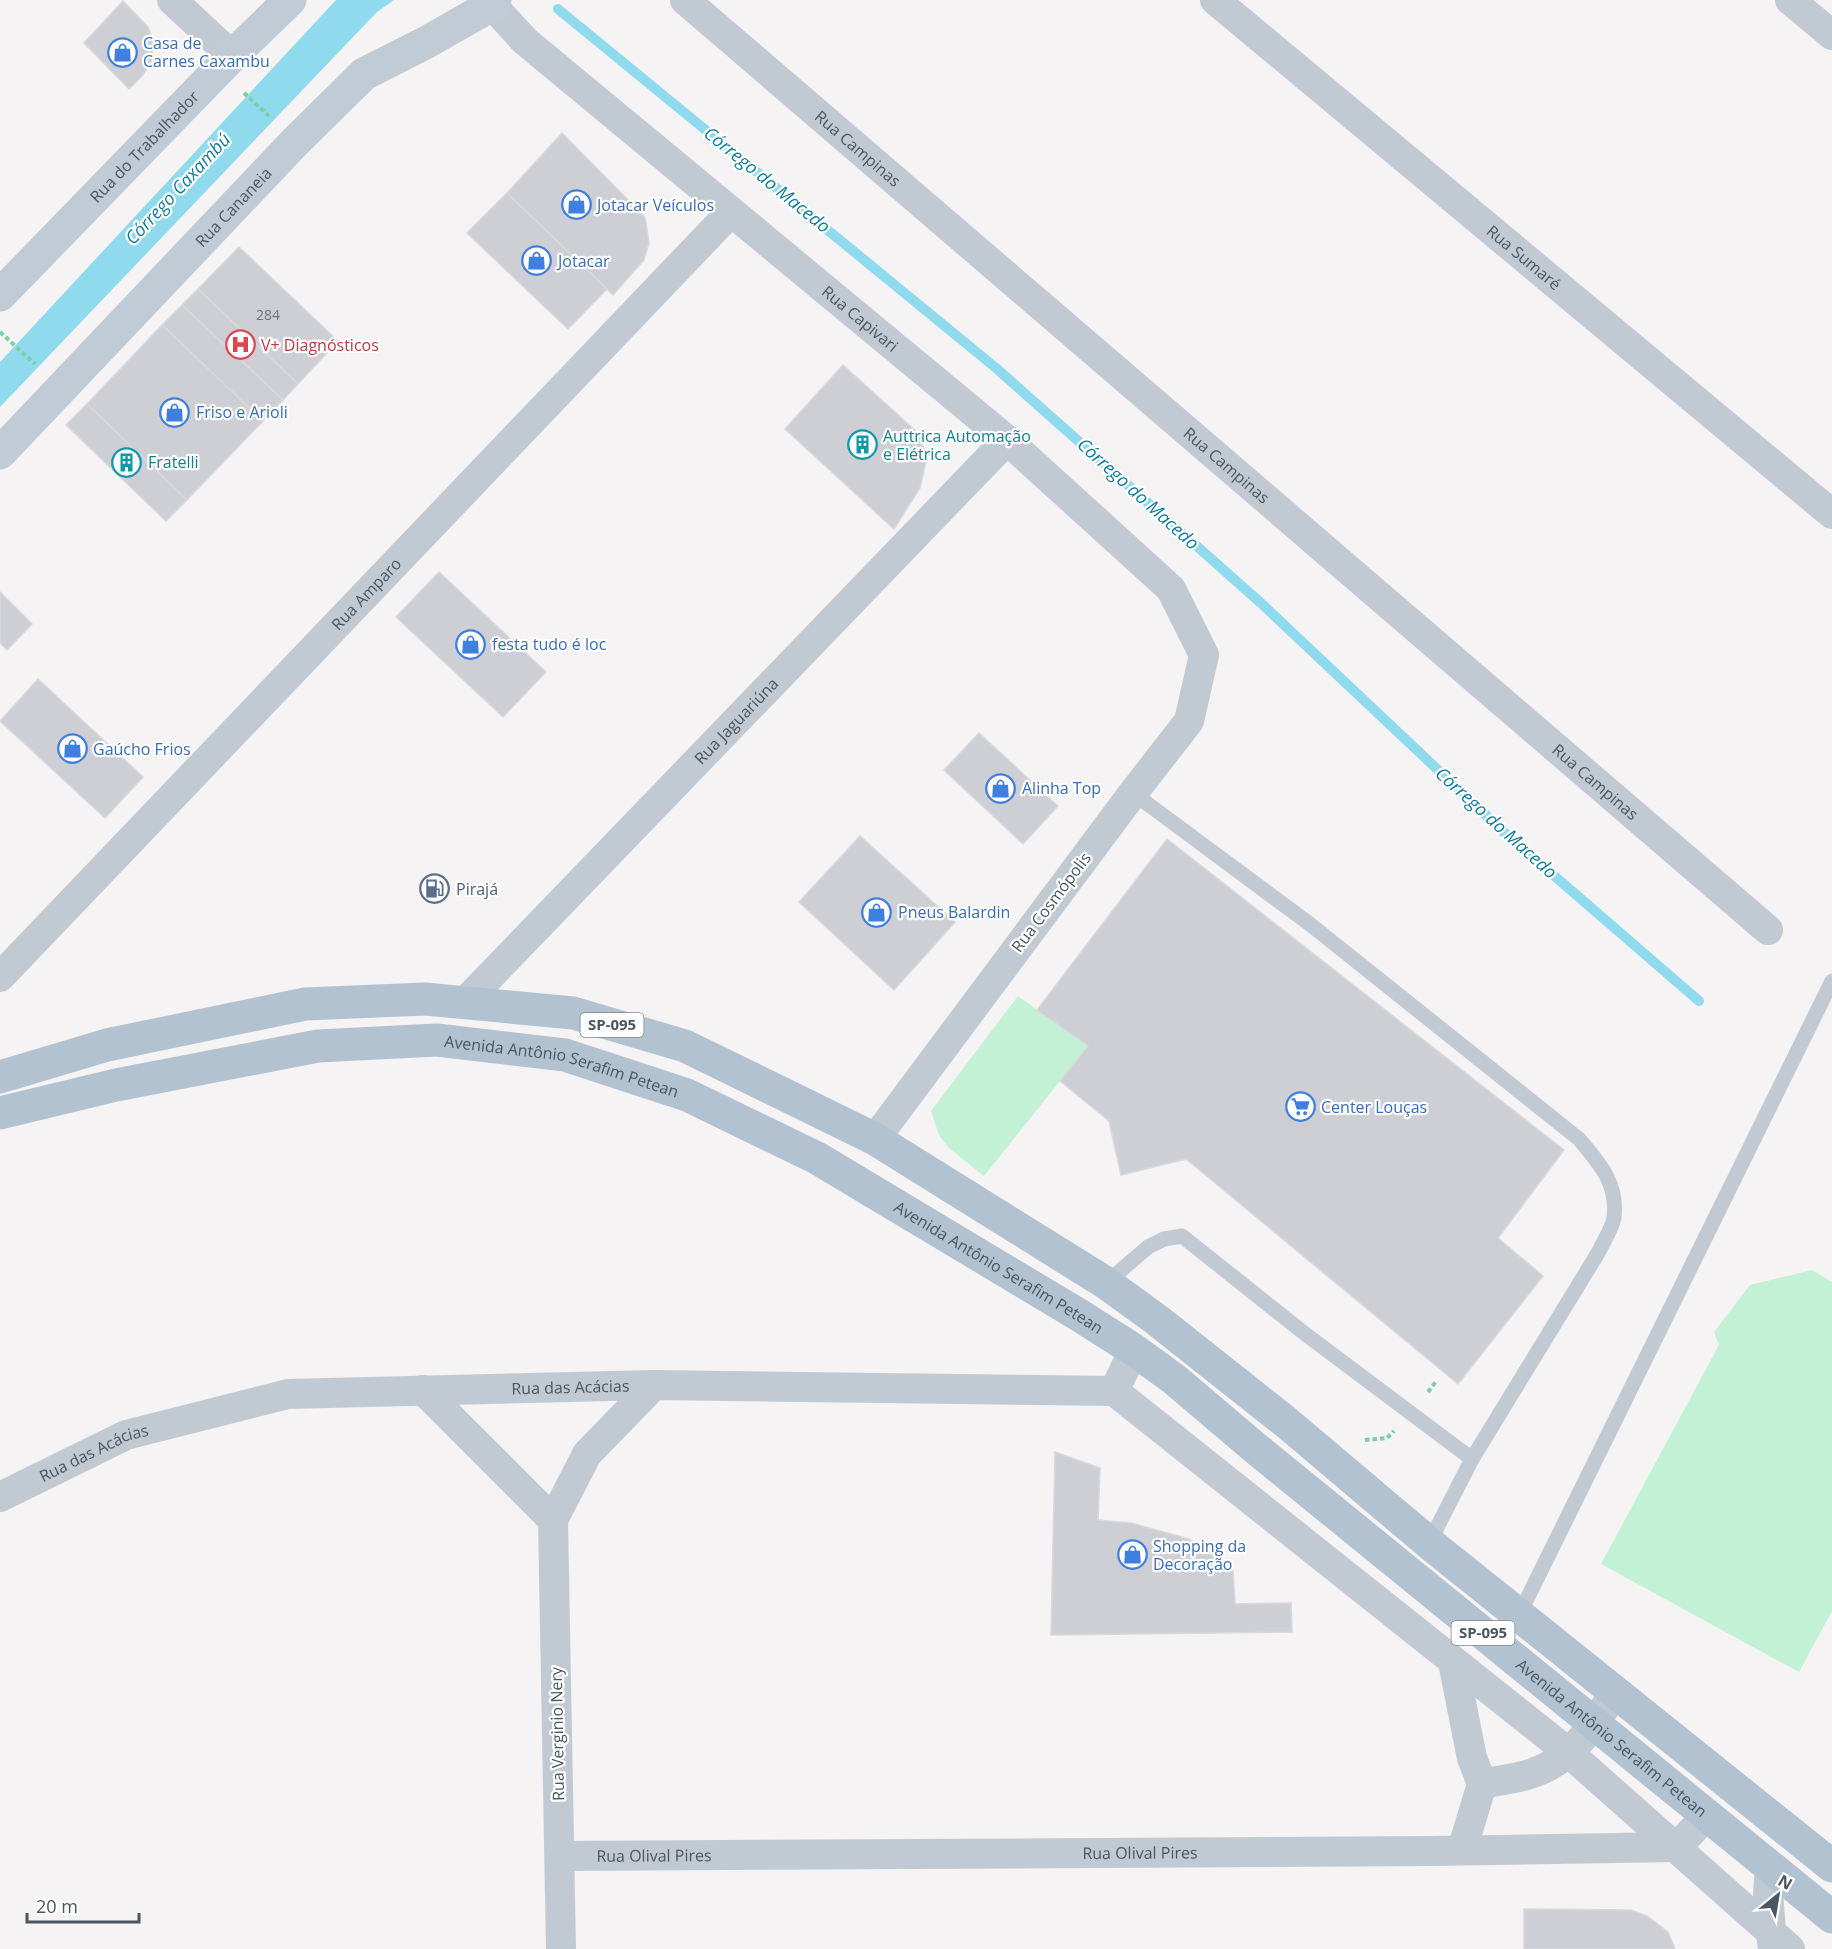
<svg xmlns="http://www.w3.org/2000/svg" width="1832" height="1949" viewBox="0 0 1832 1949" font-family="'Open Sans',sans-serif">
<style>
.green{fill:#c3f1d5}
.water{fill:#90daee}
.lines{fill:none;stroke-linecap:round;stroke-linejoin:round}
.stream{stroke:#90daee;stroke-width:10}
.building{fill:#cdcfd5;stroke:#d7d9de;stroke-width:1.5}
.path{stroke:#7ad0a6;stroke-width:4;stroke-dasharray:4.5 3;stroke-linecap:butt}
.lane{stroke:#c1cad2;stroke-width:15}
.street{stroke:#c1cad2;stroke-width:30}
.secondary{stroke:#c1cbd6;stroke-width:33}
.primary{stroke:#b3c2d1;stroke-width:33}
.labels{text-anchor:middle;stroke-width:4.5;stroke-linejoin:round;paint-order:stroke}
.number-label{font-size:14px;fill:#6b747e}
.shield{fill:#fff;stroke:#808990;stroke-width:1.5}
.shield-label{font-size:15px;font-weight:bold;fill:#4a5661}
.shop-label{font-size:16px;fill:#366cbe;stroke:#fff;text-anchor:start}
.street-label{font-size:16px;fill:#4a5661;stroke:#fff}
.health-label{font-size:16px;fill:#be3a42;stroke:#fff;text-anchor:start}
.culture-label{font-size:16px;fill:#0d838f;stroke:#fff;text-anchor:start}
.service-label{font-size:16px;fill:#4e5e75;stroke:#fff;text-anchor:start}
.water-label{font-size:18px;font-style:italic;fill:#0c7c9b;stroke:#fff}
</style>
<rect width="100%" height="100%" fill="#f5f3f3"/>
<g class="green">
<polygon points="1018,996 1088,1046 984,1176 949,1148 939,1135 931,1111"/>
<polygon points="1812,1270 1832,1282 1832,1611 1799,1672 1601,1564 1719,1345 1714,1332 1750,1285"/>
</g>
<polygon class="water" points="336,0 394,0 377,12 0,407 0,362"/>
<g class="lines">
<polyline class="stream" points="558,9 996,368 1262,604 1507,835 1699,1001"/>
</g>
<g class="building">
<polygon points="123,1 148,27 153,41 152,61 143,75 129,89 84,43"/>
<polygon points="562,133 645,217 649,243 644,260 613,295 507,193"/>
<polygon points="507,193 607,289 568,329 467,233"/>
<polygon points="239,247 338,341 298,384 198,289"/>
<polygon points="198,289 298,384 283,400 182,305"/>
<polygon points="182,305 283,400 263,421 162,325"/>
<polygon points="162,325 263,421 187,500 87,404"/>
<polygon points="843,365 918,433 927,457 920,488 894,529 785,429"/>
<polygon points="87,404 187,500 166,521 66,425"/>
<polygon points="439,572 546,672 503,717 396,617"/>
<polygon points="0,592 32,624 7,650 0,643"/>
<polygon points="38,679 143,777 105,818 0,721"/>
<polygon points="979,733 1058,806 1023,844 944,770"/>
<polygon points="860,836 955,922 894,990 799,902"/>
<polygon points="1167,839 1564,1150 1498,1238 1543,1276 1458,1384 1186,1159 1121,1175 1109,1121 1060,1081 1088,1046 1037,1010"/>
<polygon points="1055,1452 1100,1468 1098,1520 1131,1523 1189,1539 1233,1571 1235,1604 1291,1603 1292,1632 1051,1635"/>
<polygon points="1524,1909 1631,1910 1647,1916 1668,1932 1675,1949 1524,1949"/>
</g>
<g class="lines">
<g class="path">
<polyline points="244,93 269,116"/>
<polyline points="0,332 35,364"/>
<polyline points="1428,1392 1437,1380"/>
<polyline points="1365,1440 1387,1438 1394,1431"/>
</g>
<g class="lane">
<path d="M1133,793L1311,925L1579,1139C1600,1164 1618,1183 1614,1218C1612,1229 1603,1242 1598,1253L1472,1459L1429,1543"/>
<polyline points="1106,1283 1148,1247 1164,1239 1182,1236 1304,1333 1472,1459"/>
<polyline points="1519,1615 1832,981"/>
</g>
<g class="street">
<polyline points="172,0 232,56"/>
<path id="s1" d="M685,0L1768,930"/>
<path id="s2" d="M1215,0L1832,514"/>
<polyline points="1790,0 1832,35"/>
<path id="s3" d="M492,5L525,41L1007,440L1171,589L1204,655L1189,721L1133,793L875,1139"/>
<path id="s4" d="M0,977L731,212"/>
<path id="s5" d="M464,1003L1007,440"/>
<polyline points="423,1390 553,1520"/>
<polyline points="1114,1391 1569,1753 1790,1949"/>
<path id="s6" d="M0,1497L126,1435L288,1394L654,1385L1114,1391L1134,1350"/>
<polyline points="1453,1662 1472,1758 1482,1784 1462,1850"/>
<path d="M1482,1784C1499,1780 1517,1779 1533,1773C1572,1760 1594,1725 1615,1692"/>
<path id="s7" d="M560,1856L1433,1851L1677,1847L1707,1815"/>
<polyline points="1770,1868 1768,1893 1772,1943"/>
<polyline points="561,1949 553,1520 587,1454 654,1385"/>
</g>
<g class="secondary">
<path id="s8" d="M0,295L232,56L290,0"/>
<path id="s9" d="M0,453L295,142L364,74L427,42L492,5L495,0"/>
</g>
<g class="primary">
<polyline points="0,1077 107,1045 305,1004 425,999 573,1013 685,1046 875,1139 1106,1283 1157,1320 1287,1423 1429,1543 1832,1866"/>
<path id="s10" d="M0,1113L116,1085L318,1046L437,1040L565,1055L687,1095L817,1158L1079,1315L1134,1350L1174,1379L1254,1447L1832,1917"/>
</g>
</g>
<defs>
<symbol id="shop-ring" viewBox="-11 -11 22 22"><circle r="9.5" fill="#fff" stroke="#3f7fe0" stroke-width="1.5"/><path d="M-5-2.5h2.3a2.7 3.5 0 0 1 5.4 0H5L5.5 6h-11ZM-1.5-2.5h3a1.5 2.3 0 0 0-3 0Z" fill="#3f7fe0"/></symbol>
<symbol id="hospital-ring" viewBox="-11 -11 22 22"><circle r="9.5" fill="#fff" stroke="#e0444e" stroke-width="1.5"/><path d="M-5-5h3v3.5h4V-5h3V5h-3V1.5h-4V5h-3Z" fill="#e0444e"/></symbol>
<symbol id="building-ring" viewBox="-11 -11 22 22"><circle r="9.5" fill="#fff" stroke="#0f9aa8" stroke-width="1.5"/><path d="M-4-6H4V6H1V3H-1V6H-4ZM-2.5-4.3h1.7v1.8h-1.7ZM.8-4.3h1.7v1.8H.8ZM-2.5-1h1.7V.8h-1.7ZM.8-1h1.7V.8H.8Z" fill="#0f9aa8"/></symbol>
<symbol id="fuel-ring" viewBox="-11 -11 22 22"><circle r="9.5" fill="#fff" stroke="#5c6f8a" stroke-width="1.5"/><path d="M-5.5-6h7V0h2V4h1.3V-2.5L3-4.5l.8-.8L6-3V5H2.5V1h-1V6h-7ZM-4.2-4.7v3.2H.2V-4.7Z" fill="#5c6f8a"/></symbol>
<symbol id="supermarket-ring" viewBox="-11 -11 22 22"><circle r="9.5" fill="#fff" stroke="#3f7fe0" stroke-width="1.5"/><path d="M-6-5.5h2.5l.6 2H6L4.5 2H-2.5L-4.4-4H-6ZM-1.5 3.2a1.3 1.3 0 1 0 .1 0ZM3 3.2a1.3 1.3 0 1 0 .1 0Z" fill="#3f7fe0"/></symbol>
</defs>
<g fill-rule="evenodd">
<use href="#shop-ring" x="106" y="36" width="33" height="33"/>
<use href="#shop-ring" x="560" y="188" width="33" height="33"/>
<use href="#shop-ring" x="520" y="244" width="33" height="33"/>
<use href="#hospital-ring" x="224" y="328" width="33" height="33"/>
<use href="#shop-ring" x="158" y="396" width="33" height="33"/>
<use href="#building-ring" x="846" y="428" width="33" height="33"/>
<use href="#building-ring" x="110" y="446" width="33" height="33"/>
<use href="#shop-ring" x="454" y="628" width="33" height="33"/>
<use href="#shop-ring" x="56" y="732" width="33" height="33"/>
<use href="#shop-ring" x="984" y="772" width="33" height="33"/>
<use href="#fuel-ring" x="418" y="872" width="33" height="33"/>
<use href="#shop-ring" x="860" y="896" width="33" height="33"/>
<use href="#supermarket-ring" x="1284" y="1090" width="33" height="33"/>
<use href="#shop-ring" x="1116" y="1538" width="33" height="33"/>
</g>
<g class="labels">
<g class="number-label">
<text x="268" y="320">284</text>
</g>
<g class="shield">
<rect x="580.5" y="1013" width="63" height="24" rx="4.5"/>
<rect x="1451.5" y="1621" width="63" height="24" rx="4.5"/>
</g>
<g class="shield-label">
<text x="612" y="1030">SP-095</text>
<text x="1483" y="1638">SP-095</text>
</g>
<g class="shop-label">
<text x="143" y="49">Casa de<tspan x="143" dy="18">Carnes Caxambu</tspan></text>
<text x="597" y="211">Jotacar Veículos</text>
<text x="558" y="267">Jotacar</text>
<text x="196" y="418">Friso e Arioli</text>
<text x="492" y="650">festa tudo é loc</text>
<text x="93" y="755">Gaúcho Frios</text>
<text x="1022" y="794">Alinha Top</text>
<text x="898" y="918">Pneus Balardin</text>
<text x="1321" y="1113">Center Louças</text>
<text x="1153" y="1552">Shopping da<tspan x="1153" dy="18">Decoração</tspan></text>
</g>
<g class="street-label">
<text dy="6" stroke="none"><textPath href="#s8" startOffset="207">Rua do Trabalhador</textPath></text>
<text dy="6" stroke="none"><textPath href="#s1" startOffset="228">Rua Campinas</textPath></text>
<text dy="6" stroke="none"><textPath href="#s9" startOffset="339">Rua Cananeia</textPath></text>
<text dy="6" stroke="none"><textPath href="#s2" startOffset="402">Rua Sumaré</textPath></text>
<text dy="6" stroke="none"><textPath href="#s3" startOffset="484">Rua Capivari</textPath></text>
<text dy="6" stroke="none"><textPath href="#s1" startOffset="714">Rua Campinas</textPath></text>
<text dy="6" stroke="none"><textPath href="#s4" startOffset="530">Rua Amparo</textPath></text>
<text dy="6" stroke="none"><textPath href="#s5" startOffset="392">Rua Jaguariúna</textPath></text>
<text dy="6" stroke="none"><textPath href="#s1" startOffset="1200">Rua Campinas</textPath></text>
<text transform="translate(1051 902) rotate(-53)" y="6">Rua Cosmópolis</text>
<text dy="6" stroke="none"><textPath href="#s10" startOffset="572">Avenida Antônio Serafim Petean</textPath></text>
<text dy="6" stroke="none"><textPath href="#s10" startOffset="1058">Avenida Antônio Serafim Petean</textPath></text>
<text dy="6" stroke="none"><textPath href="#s6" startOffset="590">Rua das Acácias</textPath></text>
<text dy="6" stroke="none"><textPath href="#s6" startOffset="104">Rua das Acácias</textPath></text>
<text transform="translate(557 1734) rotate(-91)" y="6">Rua Verginio Nery</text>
<text dy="6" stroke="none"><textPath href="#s10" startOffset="1832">Avenida Antônio Serafim Petean</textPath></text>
<text dy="6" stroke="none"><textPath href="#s7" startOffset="580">Rua Olival Pires</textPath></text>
<text dy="6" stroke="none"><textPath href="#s7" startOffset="94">Rua Olival Pires</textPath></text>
</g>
<g class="health-label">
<text x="261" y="351">V+ Diagnósticos</text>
</g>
<g class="culture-label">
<text x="883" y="442">Auttrica Automação<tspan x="883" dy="18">e Elétrica</tspan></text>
<text x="148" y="468">Fratelli</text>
</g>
<g class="service-label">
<text x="456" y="895">Pirajá</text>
</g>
<g class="water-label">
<text transform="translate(767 180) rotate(39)" y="6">Córrego do Macedo</text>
<text transform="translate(178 189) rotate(-47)" y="6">Córrego Caxambú</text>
<text transform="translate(1138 494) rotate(42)" y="6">Córrego do Macedo</text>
<text transform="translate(1496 823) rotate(42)" y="6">Córrego do Macedo</text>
</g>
</g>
<g transform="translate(1778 1895) rotate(30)" stroke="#ffffff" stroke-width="4.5" paint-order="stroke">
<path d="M0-4.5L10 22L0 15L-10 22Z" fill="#4a5661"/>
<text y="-9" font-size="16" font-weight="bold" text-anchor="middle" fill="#4a5661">N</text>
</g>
<path d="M27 1913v9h112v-9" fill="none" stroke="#4a5661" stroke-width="3"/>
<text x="36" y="1913" font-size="18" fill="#4a5661" stroke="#ffffff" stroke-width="4.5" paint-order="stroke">20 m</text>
</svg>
